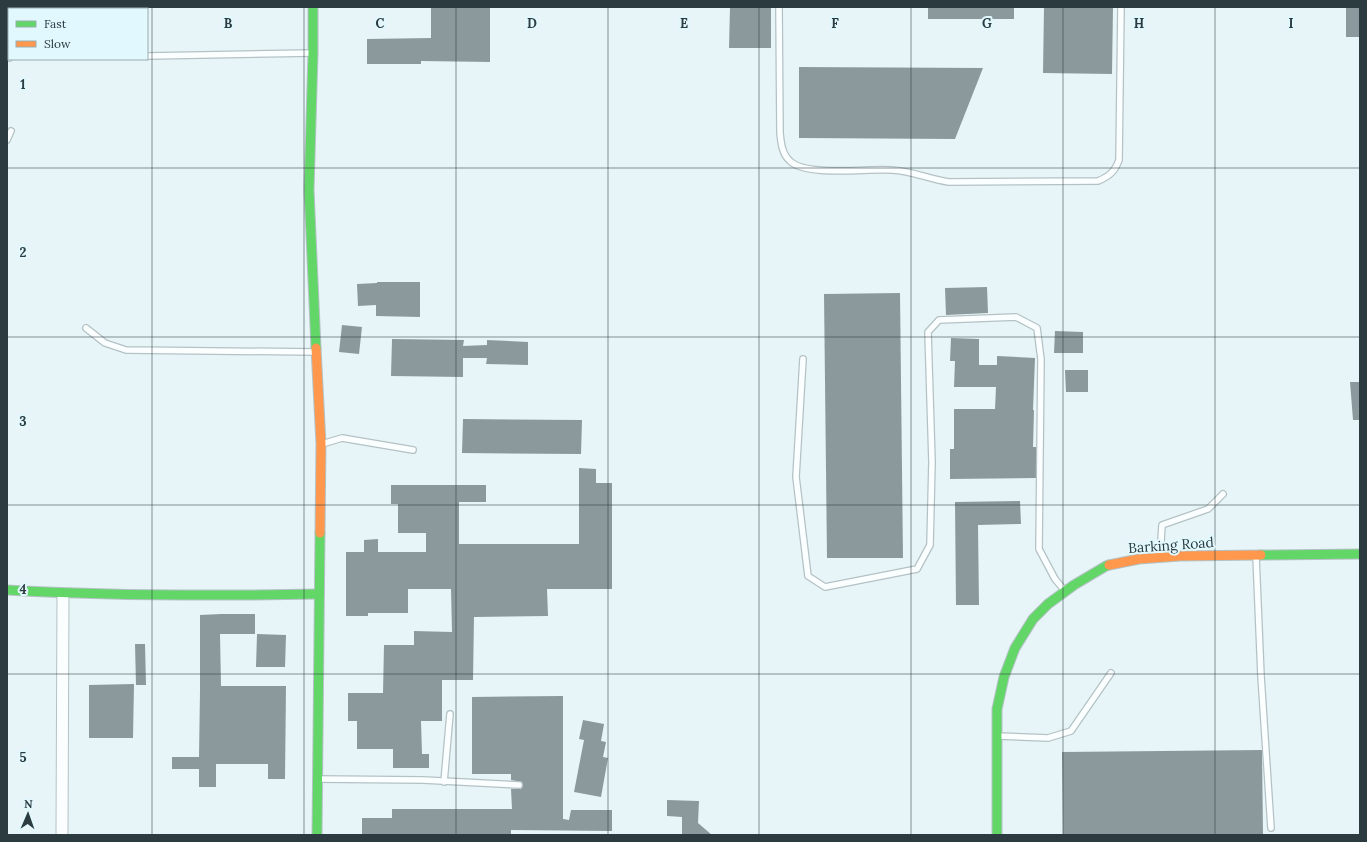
<svg xmlns="http://www.w3.org/2000/svg" width="1367" height="842" viewBox="0 0 1367 842" font-family="Lora,serif">
<style>
.building{fill:#8c999c}
.lines{fill:none;stroke-linecap:round;stroke-linejoin:round}
.lane-casing{stroke:#b4c2c5;stroke-width:8}
.street-casing{stroke:#b4c2c5;stroke-width:13}
.fast-casing{stroke:#b4c2c5;stroke-width:11}
.slow-casing{stroke:#b4c2c5;stroke-width:11}
.lane{stroke:#fbfefe;stroke-width:5.5}
.street{stroke:#fbfefe;stroke-width:11}
.fast{stroke:#63d668;stroke-width:9}
.slow{stroke:#ff974d;stroke-width:9}
.grid{fill:none;stroke:#2b3b3f;stroke-width:1;stroke-opacity:0.55}
.labels{text-anchor:middle;stroke-width:4;stroke-linejoin:round;paint-order:stroke}
.street-label{font-size:14px;fill:#2b3b3f;stroke:#e1f9fe}
.grid-label{font-size:13px;text-anchor:middle;font-weight:bold;fill:#2b3b3f;stroke:#e1f9fe;stroke-width:4;stroke-linejoin:round;paint-order:stroke}
</style>
<rect width="100%" height="100%" fill="#e7f5f8"/>
<g class="building">
<polygon points="431,7 490,7 490,62 421,61 421,64 367,64 367,39 431,38"/>
<polygon points="730,7 771,7 771,48 729,48"/>
<rect x="928" y="7" width="86" height="12"/>
<polygon points="1044,7 1113,7 1112,74 1043,73"/>
<rect x="1346" y="7" width="14" height="30"/>
<polygon points="799,67 983,68 955,139 799,138"/>
<polygon points="377,282 420,282 420,317 376,316 376,305 358,306 357,284 377,283"/>
<polygon points="987,287 988,313 946,315 945,288"/>
<polygon points="900,293 903,558 827,558 824,294"/>
<polygon points="342,325 362,327 359,354 339,352"/>
<polygon points="1055,331 1083,332 1083,353 1054,353"/>
<polygon points="951,338 979,339 979,365 997,365 997,356 1035,358 1033,410 1034,410 1033,447 1036,447 1036,478 950,479 950,449 954,449 954,409 995,409 996,387 954,387 955,361 950,361"/>
<polygon points="392,339 464,340 463,346 487,345 487,340 528,342 528,365 486,364 487,358 463,358 463,377 391,376"/>
<polygon points="1065,370 1088,370 1088,392 1066,392"/>
<polygon points="1350,382 1360,382 1360,420 1353,420"/>
<polygon points="463,419 582,420 581,454 462,453"/>
<polygon points="579,468 596,469 596,483 612,483 612,589 547,589 548,616 474,617 473,680 442,680 442,721 421,721 422,754 429,754 429,768 393,768 393,749 357,749 357,721 348,721 348,693 383,693 384,645 414,645 414,631 452,632 451,589 408,589 408,613 368,613 368,616 346,616 346,552 364,552 364,540 378,539 378,552 426,552 426,533 398,533 398,504 391,504 391,485 486,485 486,502 459,502 459,544 579,544"/>
<polygon points="1020,501 1021,524 978,525 979,605 956,605 955,502"/>
<polygon points="221,614 255,614 255,634 220,634 221,686 286,686 285,779 268,779 268,764 216,764 216,787 199,787 199,769 172,769 172,757 199,757 200,691 200,615"/>
<polygon points="257,634 286,635 285,667 256,667"/>
<polygon points="135,644 145,644 146,685 136,685"/>
<polygon points="134,684 133,738 89,738 89,685"/>
<polygon points="563,696 563,819 569,820 571,810 612,810 612,831 511,830 511,835 362,835 362,818 392,818 392,809 512,809 511,789 521,789 523,786 522,782 511,780 511,774 472,774 472,697"/>
<polygon points="583,720 604,724 601,741 606,742 603,757 608,758 601,797 574,792 584,740 579,739"/>
<polygon points="1262,750 1263,835 1063,835 1062,752"/>
<polygon points="667,800 699,801 698,823 712,835 682,835 682,817 667,816"/>
</g>
<g class="lines">
<defs>
<g id="lane">
<path d="M779,7L780,133C781,143 782,154 790,161C806,177 869,168 892,170C912,171 929,179 949,182L1098,181C1110,176 1115,171 1119,160L1121,7"/>
<polyline points="147,56 313,53"/>
<polyline points="7,58 9,58"/>
<polyline points="7,140 11,131"/>
<polyline points="86,328 105,343 126,350 315,352"/>
<polyline points="803,359 796,477 808,576 825,587 917,569 930,545 932,462 928,332 939,320 1016,317 1037,328 1041,359 1039,549 1055,579 1065,591"/>
<polyline points="322,444 342,438 413,450"/>
<polyline points="1256,556 1261,676 1271,828"/>
<polyline points="1160,557 1162,525 1208,509 1223,494"/>
<polyline points="997,736 1048,738 1071,731 1111,673"/>
<polyline points="317,779 423,780 519,785"/>
<polyline points="444,782 450,714"/>
</g>
<polyline id="street" points="62,835 63,594"/>
<g id="fast">
<polyline points="313,7 313,53 309,190 316,348"/>
<polyline points="1261,555 1360,554"/>
<path d="M7,590C111,596 215,596 319,594"/>
<polyline points="317,835 320,533"/>
<polyline points="997,835 997,709 1004,677 1015,648 1033,619 1048,604 1074,585 1106,566 1109,565"/>
</g>
<g id="slow">
<polyline points="316,348 321,444 320,533"/>
<polyline points="1109,565 1139,559 1180,556 1261,555"/>
</g>
</defs>
<use href="#lane" class="lane-casing"/>
<use href="#street" class="street-casing"/>
<use href="#fast" class="fast-casing"/>
<use href="#slow" class="slow-casing"/>
<use href="#lane" class="lane"/>
<use href="#street" class="street"/>
<use href="#fast" class="fast"/>
<use href="#slow" class="slow"/>
</g>
<path class="grid" d="M152,7V835M304,7V835M456,7V835M608,7V835M759,7V835M911,7V835M1063,7V835M1215,7V835M7,168H1360M7,337H1360M7,505H1360M7,674H1360"/>
<g class="labels">
<g class="street-label">
<text transform="translate(1171 545) rotate(-4)" y="5">Barking Road</text>
</g>
</g>
<g class="grid-label">
<text x="228" y="28">B</text>
<text x="380" y="28">C</text>
<text x="532" y="28">D</text>
<text x="684" y="28">E</text>
<text x="835" y="28">F</text>
<text x="987" y="28">G</text>
<text x="1139" y="28">H</text>
<text x="1291" y="28">I</text>
<text x="23" y="89">1</text>
<text x="23" y="257">2</text>
<text x="23" y="426">3</text>
<text x="23" y="594">4</text>
<text x="23" y="762">5</text>
</g>
<rect width="1367" height="842" fill="none" stroke="#2b3b3f" stroke-width="16"/>
<rect x="8" y="8" width="140" height="52" fill="#e1f9fe" stroke="#98adb2"/>
<rect x="16" y="21" width="20" height="6" fill="#63d668" stroke="#98adb2"/>
<text x="44" y="28" font-size="12" fill="#2b3b3f">Fast</text>
<rect x="16" y="41" width="20" height="6" fill="#ff974d" stroke="#98adb2"/>
<text x="44" y="48" font-size="12" fill="#2b3b3f">Slow</text>
<g transform="translate(28 814) rotate(2)" stroke="#e1f9fe" stroke-width="3" paint-order="stroke">
<path d="M0-3L7 15L0 10L-7 15Z" fill="#2b3b3f"/>
<text y="-6" font-size="11" font-weight="bold" text-anchor="middle" fill="#2b3b3f">N</text>
</g>
</svg>
